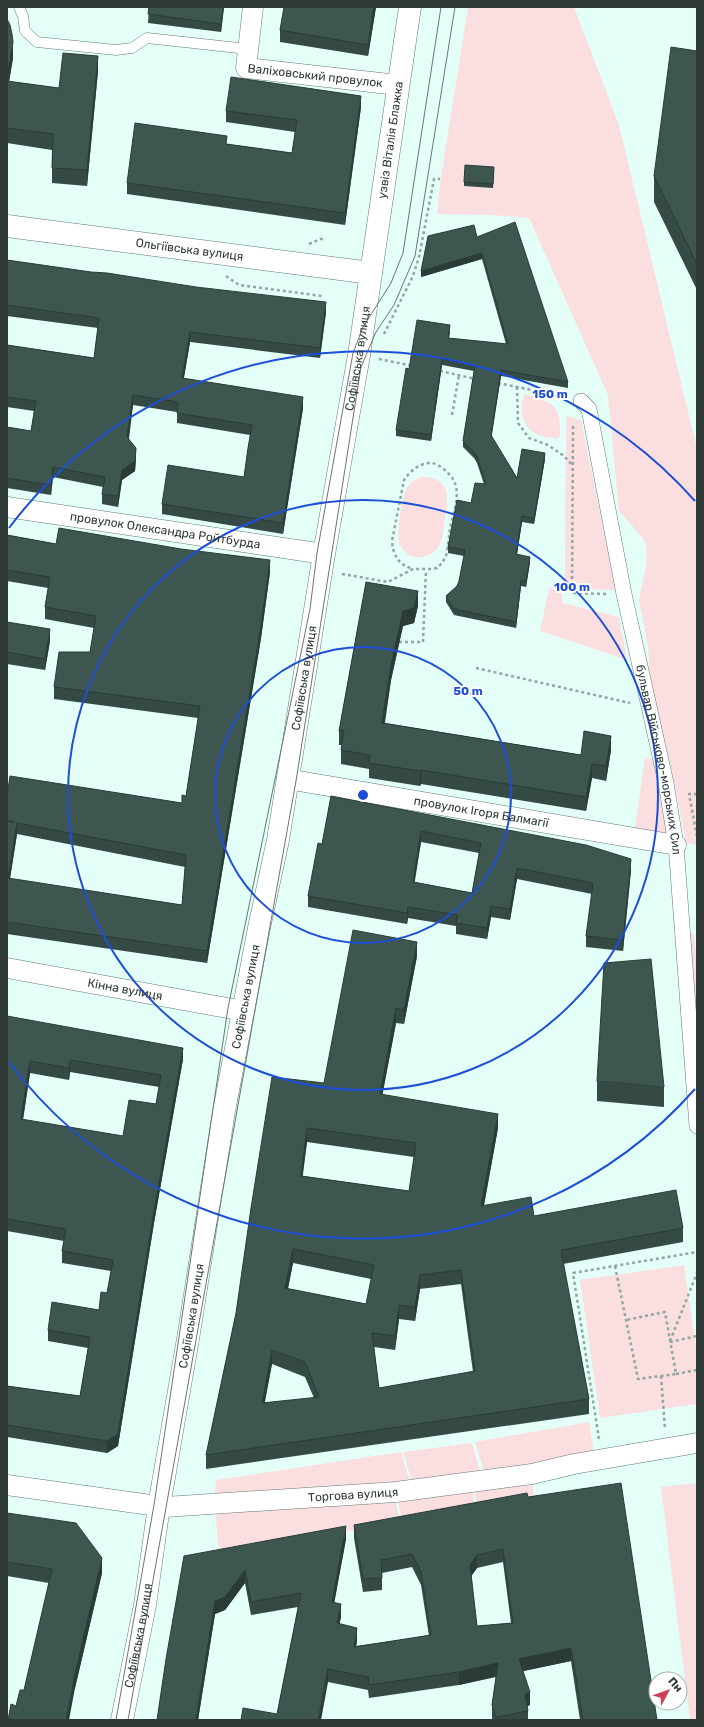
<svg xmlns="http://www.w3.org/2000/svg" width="704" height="1727" viewBox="0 0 704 1727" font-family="Rubik,sans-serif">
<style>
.green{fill:#fbdee0}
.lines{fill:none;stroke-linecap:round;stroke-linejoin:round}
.service-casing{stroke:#627b75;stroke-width:11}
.pedestrian-casing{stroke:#627b75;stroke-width:16}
.minor-casing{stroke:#627b75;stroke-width:21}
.tertiary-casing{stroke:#627b75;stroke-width:23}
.secondary-casing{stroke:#627b75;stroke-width:23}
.path{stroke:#91a6a0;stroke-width:2.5;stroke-dasharray:3 3;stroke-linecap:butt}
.service{stroke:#fff;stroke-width:10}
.pedestrian{stroke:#fff;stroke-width:15}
.minor{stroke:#fff;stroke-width:20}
.tertiary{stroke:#fff;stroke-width:22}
.secondary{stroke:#fff;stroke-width:22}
.tram{stroke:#677773;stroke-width:1}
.wall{fill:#354a45;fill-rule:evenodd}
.shaded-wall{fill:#2b3c38}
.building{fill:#3e5650;stroke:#2b3c38;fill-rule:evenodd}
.ring{fill:none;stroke:#1d4ed8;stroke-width:2}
.labels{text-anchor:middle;stroke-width:4;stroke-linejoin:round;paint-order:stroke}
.street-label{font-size:12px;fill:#2f3a37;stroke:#fff}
.centre{fill:#1d4ed8;stroke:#fff;stroke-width:2}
.ring-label{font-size:12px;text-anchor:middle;font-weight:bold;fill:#1d4ed8;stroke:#fff;stroke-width:4;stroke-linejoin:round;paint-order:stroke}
</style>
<rect width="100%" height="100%" fill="#e3fff8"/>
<g class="green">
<polygon points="468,7 574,7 619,125 697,449 697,845 686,843 675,786 650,678 648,646 639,600 646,566 647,553 646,544 641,536 619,511 608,395 529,218 492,215 437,214 440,184"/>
<path d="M525,394C554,404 561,403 560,436L556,439C550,437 541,437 535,433C521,426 519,406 525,394Z"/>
<polygon points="566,416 581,420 616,590 565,589"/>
<path d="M422,477C450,477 449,497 445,517C444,526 443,536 440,545C430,561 406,563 399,542C396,534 402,498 406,490C409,483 415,479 422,477Z"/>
<polygon points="549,588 561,591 563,603 619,617 627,660 540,631"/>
<polygon points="645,758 656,760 669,835 635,829"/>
<polygon points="685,933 694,934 697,965 697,1083"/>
<polygon points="684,1265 697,1353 697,1404 600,1418 580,1280"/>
<polygon points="589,1422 595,1458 486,1478 475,1442"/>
<polygon points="472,1443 482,1479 414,1488 403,1452"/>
<polygon points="401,1452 412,1488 214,1501 216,1480"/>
<polygon points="532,1479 534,1499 477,1508 474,1487"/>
<polygon points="697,1483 697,1720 690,1720 661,1487"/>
<polygon points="472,1488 475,1508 402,1521 398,1499"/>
<polygon points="395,1497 400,1522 219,1555 215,1508"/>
</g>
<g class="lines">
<defs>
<polyline id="service" points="19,7 23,16 25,31 37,42 116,50 132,48 147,38 248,49"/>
<g id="pedestrian">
<path id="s1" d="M581,401L589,409L624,594L666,783L676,845L697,1126"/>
</g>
<g id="minor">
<path id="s2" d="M253,7L246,68L398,85"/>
<path id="s3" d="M7,507L324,554"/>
<path id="s4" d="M287,779L676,845"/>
<path id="s5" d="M7,968L244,1011"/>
<path id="s6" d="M7,1485L165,1507L396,1492L532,1474L574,1464L697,1443"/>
</g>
<g id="tertiary">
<path id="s7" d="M7,226L371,273"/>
</g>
<g id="secondary">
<path id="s8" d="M122,1720L145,1605L159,1506L188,1339L224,1111L259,928L278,840L324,554L359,355L410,7"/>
</g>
</defs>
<use href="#service" class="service-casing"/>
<use href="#pedestrian" class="pedestrian-casing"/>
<use href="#minor" class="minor-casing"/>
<use href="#tertiary" class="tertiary-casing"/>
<use href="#secondary" class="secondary-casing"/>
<g class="path">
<polyline points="309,244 320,239 326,239"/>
<polyline points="226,276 239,285 322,296"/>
<polyline points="384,334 413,276 419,257 434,179 440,179"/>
<polyline points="379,359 413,366"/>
<polyline points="440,371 476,379"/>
<polyline points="498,383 566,397"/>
<polyline points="517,387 518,423 529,438 548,445 564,456 572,465"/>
<polyline points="452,415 459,375"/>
<polyline points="573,426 572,593 607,594"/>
<path d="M342,574L388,582L413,569H432L437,568L442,563L446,556C448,547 449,537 450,528C454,509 464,488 448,473C444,469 438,464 432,463C421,462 410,471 404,480L392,541C393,556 399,565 413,569"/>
<polyline points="399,642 423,642 426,570"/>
<polyline points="476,668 630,703"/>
<polyline points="697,794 689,794 697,836"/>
<polyline points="615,1266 638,1379 676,1374 665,1312 626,1320"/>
<polyline points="670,1341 697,1273"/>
<polyline points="670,1342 697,1336"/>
<polyline points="676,1374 697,1370"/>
<polyline points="661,1376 665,1429"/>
<polyline points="599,1439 573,1273 697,1252"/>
</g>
<use href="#service" class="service"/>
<use href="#pedestrian" class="pedestrian"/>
<use href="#minor" class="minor"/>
<use href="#tertiary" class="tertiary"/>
<use href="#secondary" class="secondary"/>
<g class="tram">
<polyline points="116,1720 154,1505 228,1008 310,609 317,553 353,353 363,327 391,283 403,253 441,7"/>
<polyline points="128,1720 296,781 361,367 376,332 394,305 415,256 455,7"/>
</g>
</g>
<g class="wall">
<polygon points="149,7 224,7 221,32 148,23"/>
<polygon points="284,7 376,7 368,56 280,42 280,30"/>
<polygon points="7,19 13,58 9,82 59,88 98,71 87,186 52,183 52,150 7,143"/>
<polygon points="697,51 697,290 654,202 654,176"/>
<polygon points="361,107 345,225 127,194 127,183 227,144 292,153 295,132 226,122 226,111"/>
<polygon points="494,172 493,188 464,186 464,182"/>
<polygon points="477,237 568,382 568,388 501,376 491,436 517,478 545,459 534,524 522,522 517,554 530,562 526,587 521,586 516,628 454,615 446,602 446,596 457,586 459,581 464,556 448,553 448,547 471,503 484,484 477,463 474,458 463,447 463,441 474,371 442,365 431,441 396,436 396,430 409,369 450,331 449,338 506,344 482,259 421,277"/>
<polygon points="7,260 326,312 320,358 190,342 184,378 303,408 283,534 162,514 162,504 244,477 250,435 177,423 177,412 133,405 129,439 136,458 135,471 122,480 118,507 102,504 102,494 103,487 53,477 51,495 7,488 7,427 31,431 34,411 7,407 7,345 94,358 98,328 7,316"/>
<path d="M7,535L56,544L270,572L261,638L207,963L7,934V796L182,803L186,796L198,718L54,699V687L90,652L94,628L45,619V607L48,588L7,581ZM17,834L185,867L182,905L10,879Z"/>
<polygon points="366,582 418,606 414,623 403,626 391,680 385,723 581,755 611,750 606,781 592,778 586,811 421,784 420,786 369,778 369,769 341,764 341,750 342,745 339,745 339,731"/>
<polygon points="7,622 50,641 45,670 7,664"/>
<path d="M331,796L631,870L623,951L586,947V936L592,894L517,879L510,920L491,917L487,939L456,934V926L408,918L407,924L308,907V896L322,844ZM421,842L479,853L472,893L414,882Z"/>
<path d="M417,956L404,1024L396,1023L382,1095L498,1128L484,1206L534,1216L683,1228V1242L563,1264L589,1399V1414L206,1469V1455L236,1313L324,1083ZM307,1142L414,1157L409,1191L302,1176ZM293,1263L371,1279L366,1304L288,1289ZM461,1284L473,1372L379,1388L374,1347L395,1350L399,1319L415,1321L420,1289ZM272,1364L305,1377L314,1398L264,1403Z"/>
<path d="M7,1016L183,1059L154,1223L118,1446L107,1453L7,1437V1386L80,1396L88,1348L48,1341V1330L99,1310L107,1293L111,1271L62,1263V1251L64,1241L7,1231ZM70,1072L159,1087L156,1104L123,1136L23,1120L30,1073L69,1080Z"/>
<polygon points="597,1081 664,1087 664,1107 597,1101"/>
<path d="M528,1497L657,1720H580L571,1661L523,1671L530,1705L527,1706L528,1711V1720H493L492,1718V1705L496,1677L459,1685L369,1698L368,1690L328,1682L277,1714L298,1607L251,1615L245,1583L225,1610L215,1614L198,1720H157L184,1556L346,1539L334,1603L341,1617L339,1624L357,1641L356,1646L429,1636L421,1585L412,1567L382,1573V1590L363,1592L354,1538V1525ZM503,1562L511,1623L477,1626L471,1576L477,1568Z"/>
<polygon points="7,1513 102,1573 75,1688 16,1706 24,1690 49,1583 7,1576"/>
</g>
<g class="shaded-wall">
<polygon points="223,7 224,7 221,32 221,24"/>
<polygon points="374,7 376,7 368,56 368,45"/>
<polygon points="13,42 13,58 7,93 7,78"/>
<polygon points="98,56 98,71 87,186 87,170"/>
<polygon points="361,96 361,107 345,225 345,213"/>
<polygon points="482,253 482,259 421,277 421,271"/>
<polygon points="326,302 326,312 320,358 320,348"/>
<polygon points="450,325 450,331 448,344 448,338"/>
<polygon points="190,332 190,342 182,388 182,378"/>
<polygon points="442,359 442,365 431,441 431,435"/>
<polygon points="501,370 501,376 491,441 491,435"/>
<polygon points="133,395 133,405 127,447 127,437"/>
<polygon points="303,397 303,408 283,534 283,523"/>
<polygon points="136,448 136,458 135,471 122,480 118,507 118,496 122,470"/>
<polygon points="545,453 545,459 534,524 534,518"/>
<polygon points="53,467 53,477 51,495 51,485"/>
<polygon points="522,516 522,522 516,560 516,554"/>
<polygon points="530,557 530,562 526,587 526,581"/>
<polygon points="270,560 270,572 261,638 207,963 207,951"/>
<polygon points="521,580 521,586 516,628 516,622"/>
<polygon points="418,591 418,606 414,623 403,626 391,680 382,737 382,723 391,665 403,611"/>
<polygon points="50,629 50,641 45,670 45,659"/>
<polygon points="611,736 611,750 606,781 606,766"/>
<polygon points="592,764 592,778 586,811 586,797"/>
<polygon points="421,770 421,784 420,786 420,771"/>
<polygon points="17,823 17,834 8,890 8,878"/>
<polygon points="421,831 421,842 413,893 413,882"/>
<polygon points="631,859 631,870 623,951 623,940"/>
<polygon points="517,868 517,879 510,920 510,909"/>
<polygon points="491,906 491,917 487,939 487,928"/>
<polygon points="408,907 408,918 407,924 407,913"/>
<polygon points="417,942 417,956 404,1024 404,1010"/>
<polygon points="396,1008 396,1023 380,1108 380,1094"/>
<polygon points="183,1048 183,1059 154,1223 118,1446 107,1453 107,1441 154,1211"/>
<polygon points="70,1060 70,1072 69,1080 69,1068"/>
<polygon points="30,1061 30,1073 21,1131 21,1119"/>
<polygon points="498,1114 498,1128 481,1220 481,1206"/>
<polygon points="307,1128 307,1142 301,1190 301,1176"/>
<polygon points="293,1249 293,1263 285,1302 285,1288"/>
<polygon points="420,1275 420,1289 415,1321 415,1307"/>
<polygon points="399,1305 399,1319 395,1350 395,1336"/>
<polygon points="272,1350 272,1364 262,1418 262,1403"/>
<polygon points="346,1526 346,1539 332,1615 332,1602"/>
<polygon points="477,1555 477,1568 470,1578 470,1565"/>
<polygon points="102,1558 102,1573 75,1688 69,1720 66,1720 75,1674"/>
<polygon points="245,1570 245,1583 225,1610 215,1614 198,1720 196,1720 215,1601"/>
<polygon points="341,1604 341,1617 337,1636 337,1623"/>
<polygon points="357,1628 357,1641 354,1660 354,1647"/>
<polygon points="571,1648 571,1661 519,1672 519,1659"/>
<polygon points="498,1663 498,1676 459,1685 459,1672"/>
<polygon points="328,1669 328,1682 321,1720 318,1720"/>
<polygon points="530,1692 530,1705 525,1707 525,1694"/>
</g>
<g class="building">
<polygon points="149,7 223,7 221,24 148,14"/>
<polygon points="284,7 374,7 368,45 280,30"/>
<polygon points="7,19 10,25 12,34 13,42 7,78"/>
<polygon points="671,47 697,51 697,264 654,176"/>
<polygon points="63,53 98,56 87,170 52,168 53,134 7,128 7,81 59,88"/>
<polygon points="231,77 361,96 345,213 127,183 135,123 227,136 226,144 292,153 297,120 226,111"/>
<polygon points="465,165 494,167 493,184 464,182"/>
<polygon points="515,222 568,382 501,370 491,435 517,478 522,449 545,453 534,518 522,516 516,554 530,557 526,581 521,580 516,622 454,609 446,596 457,586 459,581 465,550 448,547 457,500 471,503 475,483 486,484 477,457 474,452 463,441 475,365 442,359 431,435 396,430 406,368 409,369 417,320 450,325 448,338 508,344 482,253 421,271 428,236 474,225 477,237"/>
<polygon points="7,260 91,272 107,273 196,287 326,302 320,348 190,332 182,378 303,397 283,523 162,504 168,465 244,477 248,448 252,425 177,413 178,402 133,395 127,437 136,448 135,461 122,470 118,496 102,494 105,477 53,467 51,485 7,478 7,427 31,431 36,401 7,397 7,345 94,358 99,318 7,305"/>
<path d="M59,528L181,549L270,560L261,626L207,951L7,922V821L14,822L7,821V796L10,776L182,803V795L186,796L200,706L54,687L59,652H90L96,616L45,607L50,577L7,570V535L56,544ZM17,823L186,855L182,905L8,878Z"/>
<polygon points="366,582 418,591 414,608 403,611 391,665 382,723 581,755 584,731 611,736 606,766 592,764 586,797 421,770 420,771 369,763 370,755 341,750 344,730 339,731"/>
<polygon points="7,622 50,629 45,659 7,652"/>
<path d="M331,796L586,845L631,859L623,940L586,936L593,883L517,868L510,909L491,906L487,928L456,923L458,915L408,907L407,913L308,896L318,843L322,844ZM421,831L481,843L472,893L413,882Z"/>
<path d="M353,930L417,942L404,1010L396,1008L380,1094L498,1114L481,1206L531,1197L534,1216L676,1190L683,1228L561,1250L589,1399L206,1455L236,1313L251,1208L272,1077L324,1083ZM307,1128L416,1143L409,1191L301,1176ZM293,1249L374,1265L366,1304L285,1288ZM461,1270L475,1371L379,1388L372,1333L395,1336L399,1305L415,1307L420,1275ZM272,1350L305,1362L319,1397L262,1403Z"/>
<polygon points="651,959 664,1087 597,1081 604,963"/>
<path d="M7,1016L183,1048L154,1211L118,1434L107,1441L7,1425V1386L80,1396L90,1337L48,1330L52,1302L99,1310L101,1292L107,1293L113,1260L62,1251L66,1229L7,1219ZM70,1060L161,1075L156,1104L129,1100L123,1136L21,1119L30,1061L69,1068Z"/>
<path d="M621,1483L657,1720H583L571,1648L519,1659L530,1692L525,1694L528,1711L496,1717L492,1705L498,1663L459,1672L369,1685L368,1677L328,1669L318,1720H241L243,1708L277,1714L301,1593L251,1602L245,1570L225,1597L215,1601L196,1720H157L166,1659L184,1556L346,1526L332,1602L341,1604L337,1623L357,1628L354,1647L431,1635L421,1572L412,1554L381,1560L382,1578L363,1579L354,1525L527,1493L528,1497ZM503,1549L513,1623L477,1626L470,1565L477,1555Z"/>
<polygon points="7,1513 76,1523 102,1558 75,1674 66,1720 8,1720 11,1704 16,1706 20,1690 24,1690 52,1569 7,1562"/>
</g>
<g class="ring">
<circle cx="363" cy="795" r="148"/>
<circle cx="363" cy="795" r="295"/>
<path d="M695 1089A443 443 0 0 1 9 1062M9 528A443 443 0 0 1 695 501"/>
</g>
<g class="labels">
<g class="street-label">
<text dy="4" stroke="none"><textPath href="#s2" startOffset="131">Валіховський провулок</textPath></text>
<text dy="4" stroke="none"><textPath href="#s8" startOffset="1603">узвіз Віталія Блажка</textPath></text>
<text dy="4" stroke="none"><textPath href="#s7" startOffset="184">Ольгіївська вулиця</textPath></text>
<text dy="4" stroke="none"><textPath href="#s8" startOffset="1382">Софіївська вулиця</textPath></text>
<text dy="4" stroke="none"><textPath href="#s3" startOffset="160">провулок Олександра Ройтбурда</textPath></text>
<text dy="4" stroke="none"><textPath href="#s8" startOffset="1058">Софіївська вулиця</textPath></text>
<text dy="4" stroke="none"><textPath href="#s1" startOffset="369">бульвар Військово-морських Сил</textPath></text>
<text dy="4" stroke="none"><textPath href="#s4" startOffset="197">провулок Ігоря Балмагії</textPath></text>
<text dy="4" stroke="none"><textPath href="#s5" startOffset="120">Кінна вулиця</textPath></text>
<text dy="4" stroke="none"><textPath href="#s8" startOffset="734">Софіївська вулиця</textPath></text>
<text dy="4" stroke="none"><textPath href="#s8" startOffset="410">Софіївська вулиця</textPath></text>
<text dy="4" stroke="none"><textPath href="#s6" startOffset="348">Торгова вулиця</textPath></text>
<text dy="4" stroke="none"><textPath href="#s8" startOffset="86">Софіївська вулиця</textPath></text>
</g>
</g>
<circle cx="363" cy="795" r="6" class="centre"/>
<g class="ring-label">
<text x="550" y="398">150 m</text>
<text x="572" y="591">100 m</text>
<text x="468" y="695">50 m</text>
</g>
<rect width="704" height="1727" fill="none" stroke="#2f3a37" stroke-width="16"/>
<g transform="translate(668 1691) rotate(49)"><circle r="19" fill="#ffffff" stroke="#acb0af"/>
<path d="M0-3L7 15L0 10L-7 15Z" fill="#ce3e58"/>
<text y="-6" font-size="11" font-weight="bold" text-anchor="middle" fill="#2f3a37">Пн</text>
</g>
</svg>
